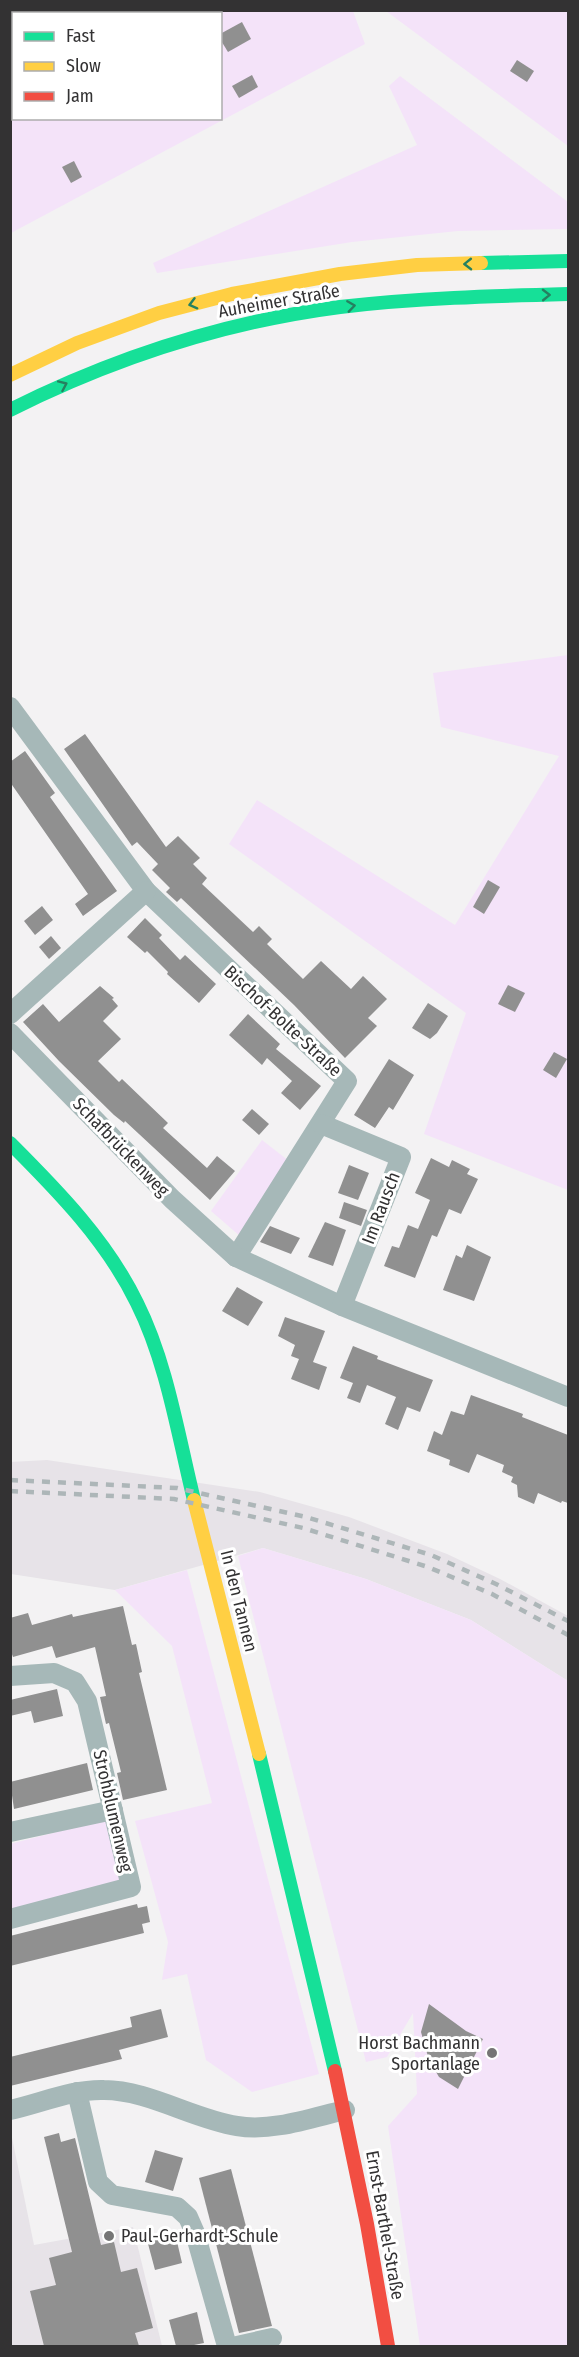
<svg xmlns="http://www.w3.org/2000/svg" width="579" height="2357" viewBox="0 0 579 2357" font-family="'Fira Sans Condensed',sans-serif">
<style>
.built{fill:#e7e3e8}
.green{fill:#f4e3f9;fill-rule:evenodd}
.building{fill:#909090}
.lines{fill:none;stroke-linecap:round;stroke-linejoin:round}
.street{stroke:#a6b8b8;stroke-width:20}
.fast{stroke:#16e098;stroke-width:14}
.slow{stroke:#ffcf43;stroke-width:14}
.jam{stroke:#f24e42;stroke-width:14}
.rail{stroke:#adb6b8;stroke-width:4.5;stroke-dasharray:8 8;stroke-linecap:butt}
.oneway{stroke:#268060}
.poi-dot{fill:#767576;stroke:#fff;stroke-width:2}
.labels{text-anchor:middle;stroke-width:6;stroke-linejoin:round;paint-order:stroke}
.street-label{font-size:18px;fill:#333233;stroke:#fff}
.poi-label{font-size:18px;fill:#333233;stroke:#fff;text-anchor:end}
</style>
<rect width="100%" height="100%" fill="#f3f2f3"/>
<g class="built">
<polygon points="47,1460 260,1492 349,1517 447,1554 500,1579 568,1616 568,1681 471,1620 366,1579 263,1548 115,1590 11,1574 10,1462"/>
<polygon points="10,2128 34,2245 133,2227 162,2346 11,2346"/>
</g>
<g class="green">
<path d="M11,11H353L365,44L11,233ZM14,14H220V118H14Z"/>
<polygon points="386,11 568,11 568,146"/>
<polygon points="400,76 568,202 568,229 458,231 352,242 157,273 153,263 417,145 389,86"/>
<polygon points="568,655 568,1190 424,1134 466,1013 229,844 257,800 455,925 559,756 441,727 433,673"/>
<polygon points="262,1140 289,1161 241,1237 211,1211"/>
<polygon points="263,1548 366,1579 471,1620 568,1681 568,2346 420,2346 388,2126 417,2094 413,2013 387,2057 366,2062 238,1556"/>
<polygon points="187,1570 319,2074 252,2092 206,2060 187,1974 162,1980 168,1942 135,1821 212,1803 172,1646 115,1590"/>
<polygon points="108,1819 124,1887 11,1915 10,1844"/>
</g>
<g class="building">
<polygon points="242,22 251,39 228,52 220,39 220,34"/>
<polygon points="517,60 534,71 527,82 510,71"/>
<polygon points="252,75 258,87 239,98 232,86"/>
<polygon points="74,161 82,177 71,183 62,167"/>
<polygon points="85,734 166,847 178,836 200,858 193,864 207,878 202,884 253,932 259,926 272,939 267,944 303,979 321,961 351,989 363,976 387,999 368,1018 377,1026 345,1058 294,1005 181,898 177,902 166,892 170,888 152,870 158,864 137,842 132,846 64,749"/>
<polygon points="25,751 55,793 50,797 117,891 83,916 75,904 88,894 10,782 10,762"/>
<polygon points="488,880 500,887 484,914 473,907"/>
<polygon points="42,906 53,920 35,935 24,921"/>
<polygon points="145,918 162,935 159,938 180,960 185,955 216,984 199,1003 167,974 168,972 147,951 145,953 127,937"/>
<polygon points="51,936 61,948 49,959 39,947"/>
<polygon points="508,985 525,993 515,1012 498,1004"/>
<polygon points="100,986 114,998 112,999 118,1006 103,1021 121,1039 98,1061 119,1082 122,1079 168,1123 163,1128 207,1168 217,1156 235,1171 210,1200 125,1121 124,1123 114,1115 59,1061 23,1022 43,1004 59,1022"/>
<polygon points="428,1003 448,1016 437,1033 430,1039 412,1028"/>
<polygon points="248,1014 280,1044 276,1049 321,1086 300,1110 281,1093 292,1081 267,1058 262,1065 229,1035"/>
<polygon points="554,1052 567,1059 556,1078 543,1070"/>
<polygon points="389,1059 414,1075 393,1110 389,1107 375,1128 354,1115"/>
<polygon points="252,1109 269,1124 259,1135 242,1120"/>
<polygon points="431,1158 449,1167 452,1160 470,1169 467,1174 478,1179 461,1214 449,1209 437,1237 432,1235 415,1278 384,1266 392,1246 399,1248 408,1225 418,1229 430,1200 415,1193"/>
<polygon points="349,1165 369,1173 358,1200 338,1193"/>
<polygon points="344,1202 367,1210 361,1226 339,1218"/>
<polygon points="325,1222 346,1230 333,1266 308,1257"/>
<polygon points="270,1226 300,1238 291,1254 260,1242"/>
<polygon points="467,1245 491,1257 474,1301 443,1290 456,1255 462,1258"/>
<polygon points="237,1287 263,1302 248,1326 222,1311"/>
<polygon points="285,1317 325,1331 313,1362 327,1367 319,1390 291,1379 299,1359 291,1356 295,1345 278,1336"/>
<polygon points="353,1346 378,1356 377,1359 433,1380 420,1412 407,1407 398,1430 385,1424 396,1397 367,1385 360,1403 347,1398 353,1383 340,1378"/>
<polygon points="471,1395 523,1414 522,1417 568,1435 568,1503 562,1501 561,1503 538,1493 534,1504 518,1497 517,1485 511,1482 513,1477 502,1472 504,1465 477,1454 469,1473 449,1465 450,1460 427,1451 434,1431 442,1435 451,1411 464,1415"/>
<polygon points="123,1606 132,1645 136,1644 142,1672 139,1673 167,1790 123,1800 117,1773 121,1772 109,1723 106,1724 100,1697 106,1696 95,1647 56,1658 52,1646 13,1657 10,1649 10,1618 28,1613 32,1625 72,1614 73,1617"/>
<polygon points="57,1689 63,1716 34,1723 31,1711 10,1716 10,1700"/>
<polygon points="87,1763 93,1790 14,1809 10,1782"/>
<polygon points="137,1904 138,1908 147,1906 150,1922 142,1924 144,1933 10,1966 10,1936"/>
<polygon points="429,2004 466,2031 483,2039 458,2089 439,2077 429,2060 421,2032"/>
<polygon points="161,2009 168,2037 119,2050 122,2059 10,2086 10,2057 132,2027 130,2017"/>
<polygon points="59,2133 61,2142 75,2138 101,2245 114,2242 121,2272 137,2268 153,2328 135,2333 139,2346 44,2346 30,2291 56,2285 49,2258 72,2252 44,2137"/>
<polygon points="155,2150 183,2158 173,2191 145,2182"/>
<polygon points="231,2169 272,2326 239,2333 199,2178"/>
<polygon points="175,2233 182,2263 155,2270 147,2240"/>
<polygon points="197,2312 204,2343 189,2346 176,2346 169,2320"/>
</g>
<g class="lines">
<g class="street">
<polyline points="10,707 146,891 347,1081 236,1257"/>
<polyline points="10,1014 146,891"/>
<polyline points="10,1033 172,1199 236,1257 342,1306 568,1397"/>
<polyline points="321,1124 401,1157 342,1306"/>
<polyline points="10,1676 54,1673 75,1682 87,1701 131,1887 10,1919"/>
<polyline points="10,1832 113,1810"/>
<polyline points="77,2092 98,2182 112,2195 177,2207 188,2217 195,2233 227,2346"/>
<path d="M10,2110C41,2103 73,2089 104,2090C148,2090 193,2119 237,2126C272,2132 311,2118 345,2110"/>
<polyline points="237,2346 272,2338"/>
</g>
<g class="fast">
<polyline points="481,263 568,261"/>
<path d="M10,410C114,358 224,322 340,307C416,298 492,296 568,294"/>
<path d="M10,1143C58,1191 107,1241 137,1303C167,1363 178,1435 194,1500"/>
<polyline points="259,1754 335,2071"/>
</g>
<g class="slow">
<polyline points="10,375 77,343 159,313 232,294 340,274 417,265 481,263"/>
<polyline points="194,1500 259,1754"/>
</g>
<polyline class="jam" points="335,2071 367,2224 388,2346"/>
<g class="rail">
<polyline points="10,1480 177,1488 306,1517 431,1555 496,1584 568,1621"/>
<polyline points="10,1491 174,1499 303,1528 428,1567 492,1594 568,1635"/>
</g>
</g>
<defs><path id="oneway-chevron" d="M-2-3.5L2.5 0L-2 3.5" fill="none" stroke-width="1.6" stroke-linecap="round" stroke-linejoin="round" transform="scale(1.5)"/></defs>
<g class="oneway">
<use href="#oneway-chevron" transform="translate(468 264) rotate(179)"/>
<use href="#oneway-chevron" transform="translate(546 295) rotate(-1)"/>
<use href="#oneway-chevron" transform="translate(193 304) rotate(165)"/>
<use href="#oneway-chevron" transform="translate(351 306) rotate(-8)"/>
<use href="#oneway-chevron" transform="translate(63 385) rotate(-24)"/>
</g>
<g class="poi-dot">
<circle cx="492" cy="2053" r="6"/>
<circle cx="109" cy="2236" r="6"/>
</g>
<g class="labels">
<g class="street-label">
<text transform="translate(279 301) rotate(-10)" y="6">Auheimer Straße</text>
<text transform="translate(283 1021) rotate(43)" y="6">Bischof-Bolte-Straße</text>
<text transform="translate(121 1147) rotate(46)" y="6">Schafbrückenweg</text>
<text transform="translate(381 1208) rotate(-69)" y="6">Im Rausch</text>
<text transform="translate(239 1601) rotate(76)" y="6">In den Tannen</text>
<text transform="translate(113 1811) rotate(77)" y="6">Strohblumenweg</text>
<text transform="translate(385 2225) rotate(80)" y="6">Ernst-Barthel-Straße</text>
</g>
<g class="poi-label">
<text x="480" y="2049">Horst Bachmann<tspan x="480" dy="21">Sportanlage</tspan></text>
<text x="121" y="2242" text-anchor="start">Paul-Gerhardt-Schule</text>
</g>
</g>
<rect width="579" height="2357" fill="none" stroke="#333233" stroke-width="24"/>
<rect x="12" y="12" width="210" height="108" fill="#ffffff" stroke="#adadad" stroke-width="1.5"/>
<rect x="24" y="32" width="30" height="9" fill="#16e098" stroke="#adadad" stroke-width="1.5"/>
<text x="66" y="42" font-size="18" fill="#333233">Fast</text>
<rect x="24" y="62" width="30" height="9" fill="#ffcf43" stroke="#adadad" stroke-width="1.5"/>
<text x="66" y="72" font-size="18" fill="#333233">Slow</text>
<rect x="24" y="92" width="30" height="9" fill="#f24e42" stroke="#adadad" stroke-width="1.5"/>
<text x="66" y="102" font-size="18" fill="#333233">Jam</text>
</svg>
